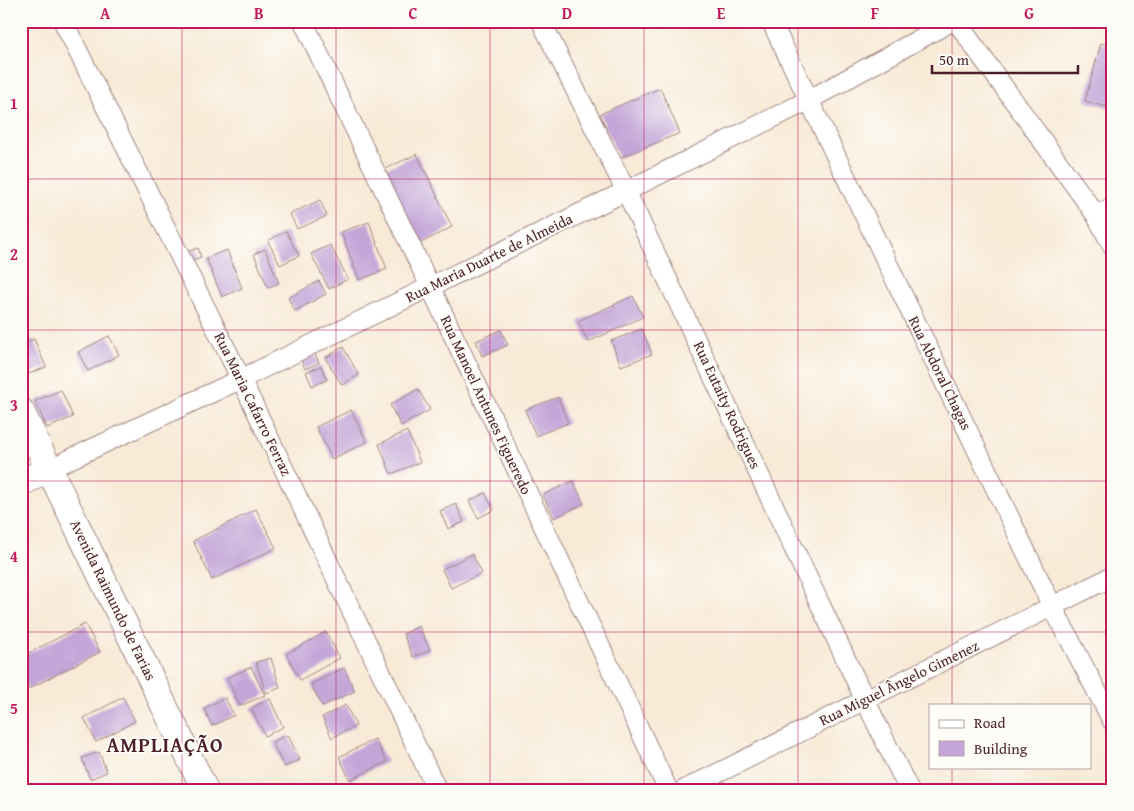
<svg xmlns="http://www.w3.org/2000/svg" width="1134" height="811" viewBox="0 0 1134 811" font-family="'Gentium Book Plus',serif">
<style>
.building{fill:#c3a5d8}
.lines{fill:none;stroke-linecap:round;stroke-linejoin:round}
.street-casing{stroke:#a18481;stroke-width:21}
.secondary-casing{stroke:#a18481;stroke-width:28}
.street{stroke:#fff;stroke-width:19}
.secondary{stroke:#fff;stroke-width:26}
.grid{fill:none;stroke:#c2185b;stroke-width:1;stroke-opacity:0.55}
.labels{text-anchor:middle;stroke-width:4;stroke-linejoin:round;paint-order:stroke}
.street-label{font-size:15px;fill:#4a1f2b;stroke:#fdfcf7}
.district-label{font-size:20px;font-weight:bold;letter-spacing:1px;fill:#4a1f2b;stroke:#fdfcf7}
.neatline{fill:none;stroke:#c2185b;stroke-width:2}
.grid-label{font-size:16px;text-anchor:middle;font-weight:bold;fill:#c2185b}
</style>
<rect width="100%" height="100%" fill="#fdfcf7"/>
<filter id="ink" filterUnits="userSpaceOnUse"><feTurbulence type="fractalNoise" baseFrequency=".02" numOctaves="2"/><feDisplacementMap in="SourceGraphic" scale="10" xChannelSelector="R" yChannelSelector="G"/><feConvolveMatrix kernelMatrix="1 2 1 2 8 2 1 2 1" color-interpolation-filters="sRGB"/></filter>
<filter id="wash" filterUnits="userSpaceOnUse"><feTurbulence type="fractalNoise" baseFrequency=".0096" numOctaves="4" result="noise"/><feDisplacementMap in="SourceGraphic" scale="20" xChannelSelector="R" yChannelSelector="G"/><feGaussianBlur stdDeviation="1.12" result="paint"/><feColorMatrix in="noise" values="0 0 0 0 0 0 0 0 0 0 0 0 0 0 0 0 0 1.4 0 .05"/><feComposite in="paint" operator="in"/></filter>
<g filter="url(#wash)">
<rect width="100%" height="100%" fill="#f8ead7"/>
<g id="blocks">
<g class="building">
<polygon points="1101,43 1113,46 1113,109 1085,101"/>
<polygon points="660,88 680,133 619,158 600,114"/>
<polygon points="417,154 452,227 419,244 383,170"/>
<polygon points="320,200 327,216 297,229 290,214"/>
<polygon points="369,222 387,269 359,280 341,232"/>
<polygon points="286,231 299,256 280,265 268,241"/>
<polygon points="330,245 348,279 329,289 311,254"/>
<polygon points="198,248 201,257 191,261 187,252"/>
<polygon points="265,249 279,283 268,288 254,254"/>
<polygon points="227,250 242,288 222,297 206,258"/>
<polygon points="319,281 326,294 295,311 288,298"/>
<polygon points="633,296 643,317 588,342 578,321"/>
<polygon points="642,329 652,354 621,366 611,341"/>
<polygon points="501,330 508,345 482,356 476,341"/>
<polygon points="109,336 119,355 88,371 78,352"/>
<polygon points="34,339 46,367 21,377 21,345"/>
<polygon points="343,347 359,375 342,385 325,358"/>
<polygon points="313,349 319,363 305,369 299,355"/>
<polygon points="321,366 327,380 312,386 306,372"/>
<polygon points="418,389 430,410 401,426 390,405"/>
<polygon points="61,390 73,417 47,428 35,401"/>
<polygon points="558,397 568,423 536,436 525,410"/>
<polygon points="351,410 367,442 332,459 316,427"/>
<polygon points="407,431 420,462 391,474 379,444"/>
<polygon points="573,481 584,504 554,518 543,495"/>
<polygon points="485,493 494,510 478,518 469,501"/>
<polygon points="456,504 464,522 448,529 440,511"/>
<polygon points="256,509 276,548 212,580 193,541"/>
<polygon points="472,554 482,573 451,588 442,569"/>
<polygon points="85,624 100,652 28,689 21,676 21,657"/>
<polygon points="419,626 430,650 413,657 403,634"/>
<polygon points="326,632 340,658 300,680 286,654"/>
<polygon points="271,658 280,688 266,693 256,662"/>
<polygon points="251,667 265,695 240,706 227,678"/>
<polygon points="344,668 355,691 322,706 311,684"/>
<polygon points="123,697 135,721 96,742 84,718"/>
<polygon points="225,698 234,715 212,726 204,708"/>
<polygon points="270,699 283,727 265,736 251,708"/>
<polygon points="346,705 356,726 332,738 322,717"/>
<polygon points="288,735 300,760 284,767 272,742"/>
<polygon points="375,739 387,762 350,780 339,757"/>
<polygon points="99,752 107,772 90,779 82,758"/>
</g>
</g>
</g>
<g filter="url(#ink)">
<use href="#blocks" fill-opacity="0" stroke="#a18481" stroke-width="1"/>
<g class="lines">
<defs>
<g id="street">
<polyline points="63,21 241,379 437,790"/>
<polyline points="303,21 430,286 668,790"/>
<polyline points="541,21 626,191 865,700 909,790"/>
<polyline points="771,21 1052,606 1113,722"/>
<polyline points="956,21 1096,215 1113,247"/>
<polyline points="1096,215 1113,207"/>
<polyline points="49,469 241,379 626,191 809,100 952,21"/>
<polyline points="684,790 1113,576"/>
</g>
<g id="secondary">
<polyline points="21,411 205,790"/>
<polyline points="21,483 49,469"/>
</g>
</defs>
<use href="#street" class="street-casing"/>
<use href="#secondary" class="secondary-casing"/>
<use href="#street" class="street"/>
<use href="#secondary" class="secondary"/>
</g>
</g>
<path class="grid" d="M182,21V790M336,21V790M490,21V790M644,21V790M798,21V790M952,21V705M21,179H1113M21,330H1113M21,481H1113M21,632H1113M952,767V790"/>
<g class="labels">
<g class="street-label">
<text transform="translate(489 258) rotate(-26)" y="5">Rua Maria Duarte de Almeida</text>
<text transform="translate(940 373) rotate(64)" y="5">Rua Abdoral Chagas</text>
<text transform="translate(253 404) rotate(64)" y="5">Rua Maria Cafarro Ferraz</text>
<text transform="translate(486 405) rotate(65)" y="5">Rua Manoel Antunes Figueredo</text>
<text transform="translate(727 405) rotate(65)" y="5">Rua Eutaity Rodrigues</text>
<text transform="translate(113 600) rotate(64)" y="5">Avenida Raimundo de Farias</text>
<text transform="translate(899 683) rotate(-26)" y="5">Rua Miguel Ângelo Gimenez</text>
</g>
<g class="district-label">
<text x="165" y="752">AMPLIAÇÃO</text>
</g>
</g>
<rect width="1134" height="811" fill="none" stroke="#fdfcf7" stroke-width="55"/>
<rect x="929" y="704" width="162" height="65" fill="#fdfcf7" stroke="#b5a4a5"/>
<rect x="939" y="720" width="25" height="8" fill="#ffffff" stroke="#b5a4a5"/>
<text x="974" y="728" font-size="15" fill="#4a1f2b">Road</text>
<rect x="939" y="741" width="25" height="15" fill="#c3a5d8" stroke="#b5a4a5"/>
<text x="974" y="754" font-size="15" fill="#4a1f2b">Building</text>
<path d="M932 65v8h146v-8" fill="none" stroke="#4a1f2b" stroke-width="2.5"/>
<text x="939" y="65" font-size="15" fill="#4a1f2b" stroke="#fdfcf7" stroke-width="4" paint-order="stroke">50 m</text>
<rect x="28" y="28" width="1078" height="756" class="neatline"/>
<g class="grid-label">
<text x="105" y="19">A</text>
<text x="259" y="19">B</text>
<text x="413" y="19">C</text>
<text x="567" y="19">D</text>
<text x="721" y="19">E</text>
<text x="875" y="19">F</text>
<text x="1029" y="19">G</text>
<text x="14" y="109">1</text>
<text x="14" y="260">2</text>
<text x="14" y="411">3</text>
<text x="14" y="562">4</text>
<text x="14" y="714">5</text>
</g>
</svg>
